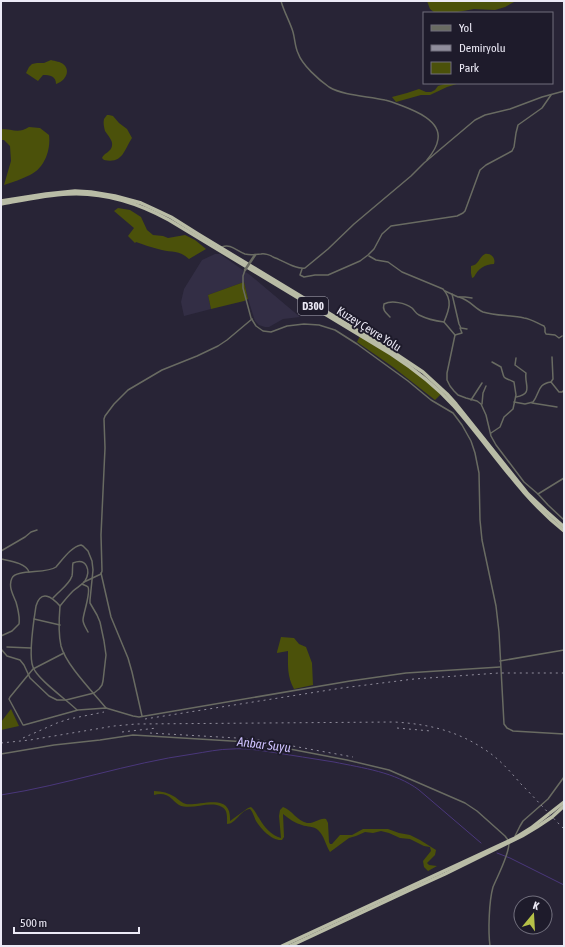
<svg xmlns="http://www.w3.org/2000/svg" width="565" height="947" viewBox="0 0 565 947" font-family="'Asap Condensed',sans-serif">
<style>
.built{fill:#332e45}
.green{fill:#4b510a}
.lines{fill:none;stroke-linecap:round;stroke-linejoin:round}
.stream{stroke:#4a377b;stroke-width:1}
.minor{stroke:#696b62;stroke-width:1.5}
.trunk{stroke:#b9bca6;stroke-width:3.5}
.rail{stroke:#908d9c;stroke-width:1;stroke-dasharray:2 4;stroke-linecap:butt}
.tertiary-bridge{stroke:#696b62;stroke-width:2.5}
.labels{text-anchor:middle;stroke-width:4;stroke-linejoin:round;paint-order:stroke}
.shield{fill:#1e1b2b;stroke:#aeacb9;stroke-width:1}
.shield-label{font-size:11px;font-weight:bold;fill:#eceaf6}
.street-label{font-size:12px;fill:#eceaf6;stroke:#1e1b2b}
.water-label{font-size:13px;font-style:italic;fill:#cec1fe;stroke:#1e1b2b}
</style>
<rect width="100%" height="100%" fill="#282436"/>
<polygon class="built" points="215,254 220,254 250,275 300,317 283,319 269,327 265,327 259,325 255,321 249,302 244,282 208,295 211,309 184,316 181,302 184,289 202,260"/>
<g class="green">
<polygon points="427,1 516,1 505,7 495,10 474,9 452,13 435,13 430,9"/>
<path d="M51,60C55,61 61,62 63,64C72,71 64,82 56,84C56,76 50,75 43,75L38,81L26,73L29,67L32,64L37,63H44Z"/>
<polygon points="448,83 460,83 447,87 430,95 421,95 396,102 392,97 407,93 419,89 426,92 431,92 435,90 438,86"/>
<path d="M107,115H109L113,116L119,123L127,129L132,138C124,150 123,164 104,160L102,158C104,153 111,152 112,146C113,140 108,136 105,131C104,127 103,123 104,119Z"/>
<path d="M29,127L40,128L49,135C51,149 45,168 30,175C22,179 13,182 4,185L11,161L10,146L4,140H1V129C13,129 18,134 29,127Z"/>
<path d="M118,208L130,210L141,217L147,230L153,235L163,236L168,238L185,235L195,240L206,249L189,259C178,249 170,253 158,249C151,247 144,245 136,242L135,243L128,236L134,228L114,211Z"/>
<path d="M485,254C491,253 496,258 494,264C485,264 478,269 474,277L472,278L471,273V266C479,265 479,257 485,254Z"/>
<polygon points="244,282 248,299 244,301 211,309 208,295"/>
<polygon points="360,336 391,355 418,374 441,394 435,400 393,367 357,342"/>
<path d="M281,637L294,638L299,644L306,647L312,663L313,685L294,689C287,676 288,666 288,651L277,653V652Z"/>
<polygon points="11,709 19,726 1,730 1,722"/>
<path d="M154,791C162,791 169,793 175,797C179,800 182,803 186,804C196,806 222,796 228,809C230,812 230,817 230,821L248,808L251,807C255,810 256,814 259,818C264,827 271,835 281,838L279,816L280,810L283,807C292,810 297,821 307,823C314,824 320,817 326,819L328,823L329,842L330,844H332L340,835H352L363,829H388L399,833L410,835L420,840L436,850L435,855L427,863L429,865L437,866L428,871L424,867L423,861L431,851L430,847L424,846L410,839L400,838L389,833L381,831L373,833L365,832L356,836L349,838L330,852C326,846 324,835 318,830C314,826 307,827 302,825C295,823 289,819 283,814L284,837L282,840C272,841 261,829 256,821C254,817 253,812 250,809C240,810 236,824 227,824C227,818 228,810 222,807C209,800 192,811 179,805C176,803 174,801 172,799C167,794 161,793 154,795Z"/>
</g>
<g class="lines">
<g class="stream">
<path d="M1,795C66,785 128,763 193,754C206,752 219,749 232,749C245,748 258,750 271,752C292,755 313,759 334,762C363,768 395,772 419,790L481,843"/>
<polyline points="497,853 510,858 564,885"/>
</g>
<g class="minor">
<path d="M281,1C284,12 290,22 293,32C295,39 295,47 298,53C302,65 319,80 329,87C344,96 368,96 385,100C390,101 395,103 400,105C413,110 441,120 438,139C437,147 432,154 427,160"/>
<path d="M222,247C230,243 237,251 245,254C253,256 254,254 261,254C264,253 270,255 273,257C282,260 296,270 305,268L328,249L354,224L411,176L424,163L475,120L485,115L510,109L542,97L564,91"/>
<path d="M369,256L376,260L388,262L402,272L443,289C453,300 449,310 444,322"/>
<polyline points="302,269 300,275 304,277 315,275 328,275 360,261 368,255 374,249 382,234 391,226 457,216 463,213 465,211 480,170 486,165 512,151 514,147 516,133 518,125 542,108 551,95"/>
<polyline points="245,270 243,276 243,288 251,318 256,326 263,331 271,332 287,326 304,324 319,325 335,330 357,344 408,381 431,400 453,413 462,425 471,441 475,453 479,473 480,520 482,540 496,606 499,632 504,724 507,728 513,731 564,734"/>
<polyline points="445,291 458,297 465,297 472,298"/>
<polyline points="452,294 459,324 461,328 467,329"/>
<path d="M459,297C470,300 474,308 483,312C496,316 510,315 524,318C531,319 537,323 544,326L545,328V332L546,334L555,335L559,338L562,336"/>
<path d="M390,317C386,313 382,310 384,304C392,300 405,303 412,308C415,311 416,314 419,315C427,319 436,321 444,322L455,335"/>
<polyline points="455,335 447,373 447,380 450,386 454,391 458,395 466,398 477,401 481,404 486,415 491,436 496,445 524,482 538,494 548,505 564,520"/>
<polyline points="455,335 462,333 460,328"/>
<path d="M516,358L515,365L526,373C524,384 534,394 516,397"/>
<polyline points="551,382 553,379 552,357"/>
<polyline points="471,400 482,383"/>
<path d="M514,402L525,404L533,402C540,393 537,384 551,382L559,392H562L564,390"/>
<polyline points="532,403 557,407"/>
<polyline points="482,404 483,393 486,386"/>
<path d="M491,433L500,427L504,417L513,409L516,395L514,382C502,376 505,381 501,367L492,362"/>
<polyline points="538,494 564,478"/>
<polyline points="1,551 25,537 31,532 37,530"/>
<path d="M1,559C10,561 26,563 29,572"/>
<polyline points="101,573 111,617 128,658 132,672 142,716"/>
<polyline points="84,582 101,574 102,571 101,535 105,448 104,419 105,416 114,404 128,390 162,370 197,356 218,346 227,340 252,319"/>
<path d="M82,584C84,585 87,586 88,587C91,593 83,614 83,620C83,624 86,628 88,632"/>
<path d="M53,598C59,591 69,585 72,576C73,572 72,567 73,563C87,557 91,571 85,581C82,585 76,588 73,591C68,596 64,601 60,606"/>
<polyline points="34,619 60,625"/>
<path d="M1,636L12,631L19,624C20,617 18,609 16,602C13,595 8,586 12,578C16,569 47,574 56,567C63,559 71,547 81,545L83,546L88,551L92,561L93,570L90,600V603L97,615L100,622L104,641L106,655L103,681L102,685L99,689L94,693L66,700H57L49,696L30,678L24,665L20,660L7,656L1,649"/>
<polyline points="7,647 31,648"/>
<polyline points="64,653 33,669 10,697 9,699 23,725 24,725 78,710 106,708 133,716 139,717 350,681 406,673 500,667"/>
<polyline points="500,661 564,650"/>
<path d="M77,710C67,700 37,679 33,667C28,655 34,619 36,606C41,589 52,597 60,606C59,618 58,633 61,646C66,665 93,692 106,708"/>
<polyline points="1,754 54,745 100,740 133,735 248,742 269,745 347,760 389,770 465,803 477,811 505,836 508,840"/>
<polyline points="515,836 520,826 523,821 548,799 564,777"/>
<path d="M490,946C488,931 489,901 493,887C498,875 509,855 509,843"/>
</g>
<g class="trunk">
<polyline points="1,201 46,194 75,191 91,192 115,196 141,203 154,209 171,217 198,234 393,352 423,372 447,394 456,404 528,494 546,511 564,527"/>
<path d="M1,204C23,200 46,195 68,194C104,192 138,203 169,220L391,354C414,369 435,385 454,406C491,448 520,496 564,531"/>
<polyline points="282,946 515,838 531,828 564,802"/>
<polyline points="290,946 412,889 445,874 522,836 537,827 552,817 564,806"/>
</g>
<g class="rail">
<polyline points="145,719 342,688 414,679 499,673 564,673"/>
<polyline points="397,728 431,731"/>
<polyline points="122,732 157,728"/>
<polyline points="150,733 254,739 353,757"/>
<polyline points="23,738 57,723 69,719 104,712"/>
<path d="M1,743L30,740L114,726L136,724L394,722C429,724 458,731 487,751C499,759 510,771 520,783C535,798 549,814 564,829"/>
</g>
<polyline class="tertiary-bridge" points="245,270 255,255"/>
</g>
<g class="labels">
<rect class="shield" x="298" y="297" width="30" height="18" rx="3"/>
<g class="shield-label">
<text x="313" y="310">D300</text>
</g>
<g class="street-label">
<text transform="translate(369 329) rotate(32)" y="4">Kuzey Çevre Yolu</text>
</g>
<g class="water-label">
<text transform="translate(264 744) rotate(7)" y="5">Anbar Suyu</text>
</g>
</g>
<rect width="565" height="947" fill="none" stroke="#eceaf6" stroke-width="4"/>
<rect x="423" y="12" width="130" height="72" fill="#1e1b2b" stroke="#706e7c"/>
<rect x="431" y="25" width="20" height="6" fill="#696b62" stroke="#706e7c"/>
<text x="459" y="32" font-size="12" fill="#eceaf6">Yol</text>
<rect x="431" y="45" width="20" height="6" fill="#908d9c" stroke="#706e7c"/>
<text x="459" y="52" font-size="12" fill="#eceaf6">Demiryolu</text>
<rect x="431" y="62" width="20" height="12" fill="#4b510a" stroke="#706e7c"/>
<text x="459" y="72" font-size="12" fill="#eceaf6">Park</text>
<g transform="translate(533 915) rotate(18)"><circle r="19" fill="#1e1b2b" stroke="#706e7c"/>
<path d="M0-3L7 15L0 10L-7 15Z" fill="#b6c148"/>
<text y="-6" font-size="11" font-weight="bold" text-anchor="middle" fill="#eceaf6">K</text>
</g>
<path d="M14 927v6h125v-6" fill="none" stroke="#eceaf6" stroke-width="2"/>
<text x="20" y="927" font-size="12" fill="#eceaf6" stroke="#1e1b2b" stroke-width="3" paint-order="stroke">500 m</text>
</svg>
